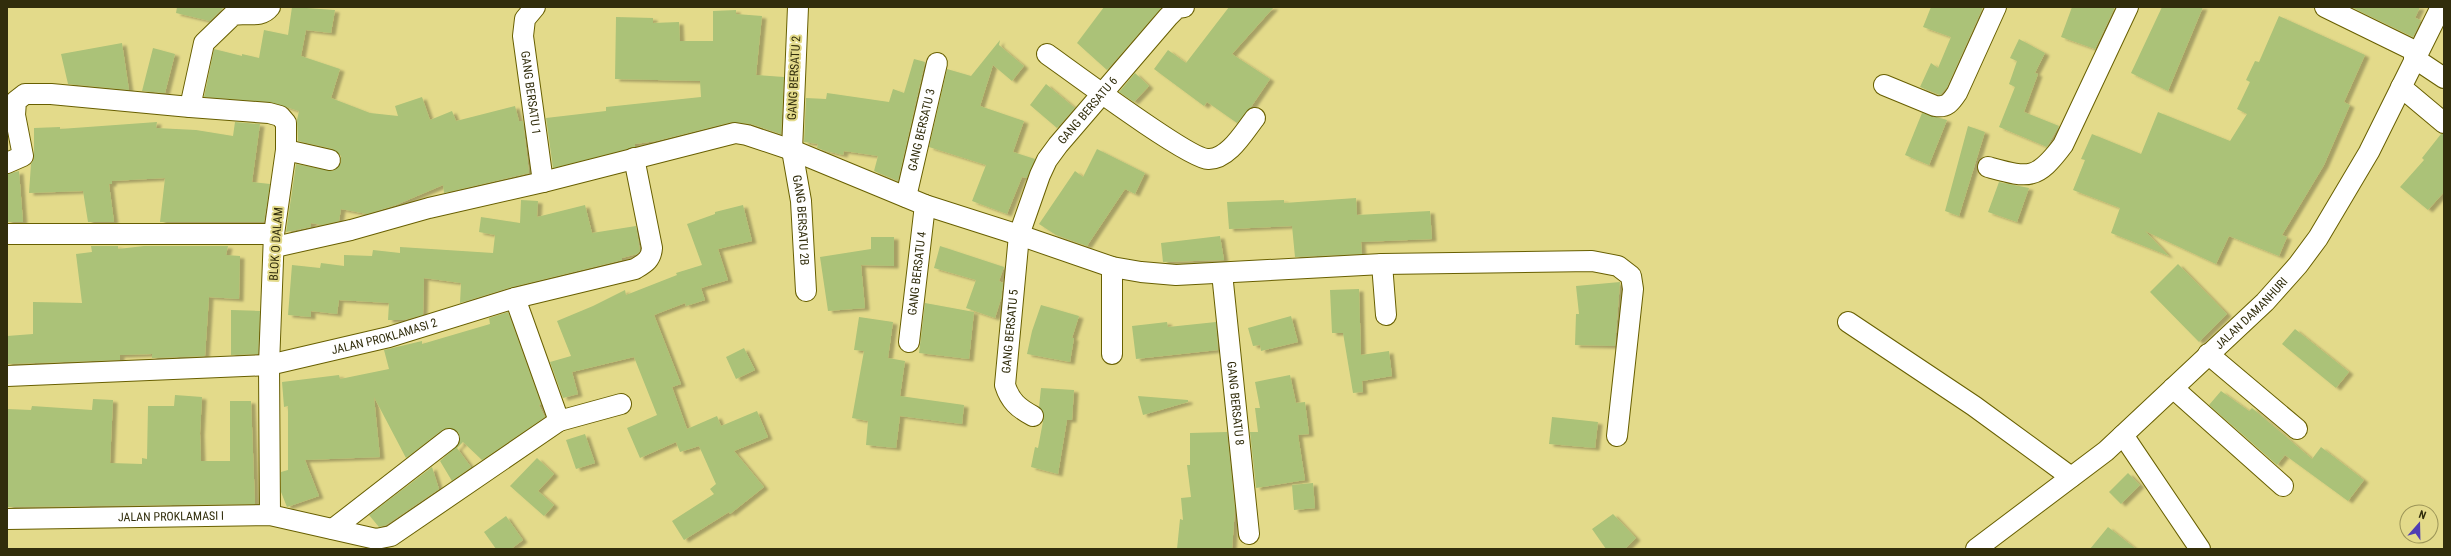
<svg xmlns="http://www.w3.org/2000/svg" width="2451" height="556" viewBox="0 0 2451 556" font-family="'Roboto Condensed',sans-serif">
  <style>
    .building { fill: #abc278; filter: url(#shadow) }
    .lines { fill: none; stroke-linecap: round; stroke-linejoin: round }
    .minor-casing { stroke: #685f00; stroke-width: 22 }
    .minor { stroke: #fff; stroke-width: 20 }
    .labels { text-anchor: middle; dominant-baseline: central; stroke-width: 4; stroke-linejoin: round; paint-order: stroke }
    .street-label { font-size: 12px; fill: #312d0c; stroke: #e3da8a }
  </style>
  <defs>
    <filter id="shadow"><feDropShadow dx="4.5" dy="2.5" stdDeviation="1" flood-color="#0004"/></filter>
  </defs>
  <rect width="100%" height="100%" fill="#e3da8a"/>
  <path class="building" d="M177,7H224L210,21L176,13Z
    M292,7L335,10L331,33L306,30L301,56L340,69L331,98L370,113L398,116L395,106L422,97L430,120L452,111L456,121L515,106L519,121H523L529,173L444,193L443,185L396,205L367,214L341,209L339,221L322,225L311,223V227L286,232L296,164L333,171L341,163V156L333,149L298,141L297,120L299,111L270,102L204,97L214,49L242,56V54L259,58L264,30L288,35Z
    M1104,7H1162L1107,70L1077,43Z
    M1229,7H1274L1232,54L1270,79L1251,107L1237,123L1207,102L1204,106L1154,69L1168,50L1186,63Z
    M1931,7H1983L1947,87L1940,95L1920,87L1931,63L1938,68L1951,37L1923,27Z
    M2072,7H2115L2095,49L2061,37Z
    M2162,7H2203L2168,91L2131,73Z
    M2351,7H2420L2415,18L2421,20L2413,37Z
    M736,10V14L762,16L756,75L784,77L781,134L751,124L732,122L656,141L635,144V147L553,168L546,118L606,111V107L701,97L700,81L615,79L616,17L653,18V23L679,22L680,41H713V11Z
    M2279,16L2365,55L2344,102L2350,105L2324,165L2282,235L2287,237L2279,256L2229,236L2216,264L2145,231L2169,256L2111,233L2120,208L2073,190L2085,160L2081,159L2092,134L2141,154L2158,112L2230,141L2247,114L2237,109L2250,82L2246,80L2255,61L2259,62Z
    M2019,39L2045,53L2035,73L2038,74L2024,112L2059,126L2047,147L1999,127L2015,87L2009,84L2017,61L2010,58Z
    M1000,40L999,45L1024,66L1012,81L993,65L980,106L1024,121L1013,152L1035,159L1027,178L1022,177L1007,214L972,201L986,165L929,147L947,69L971,76Z
    M122,43L129,90L68,84L61,54Z
    M153,48L175,54L165,93L142,91Z
    M914,59L925,62L898,181L874,171L878,156L844,151L843,155L826,151L817,148L818,144L804,142L806,98L826,99L827,93L889,102L893,89L904,93Z
    M1135,73L1149,86L1134,102L1119,92Z
    M1046,84L1075,108L1057,128L1030,105Z
    M1922,113L1947,120L1929,165L1905,155Z
    M157,122L156,128L196,130L233,136L235,122L260,124L252,182L270,184L264,222H160L165,178L112,181V184H109L114,222H88L83,191L29,193L31,164L34,159V128L60,127V129Z
    M1968,126L1985,132L1959,216L1945,211Z
    M2441,134H2444V192L2428,210L2400,187L2424,160L2422,158Z
    M1097,149L1145,173L1135,194L1125,189L1087,246L1056,235L1039,224L1075,171L1083,177Z
    M19,171L23,222H7V174Z
    M1999,182L2029,188L2017,222L1988,212Z
    M1356,198L1357,215L1430,211L1432,239L1361,242L1362,254L1295,257L1292,226L1229,229L1227,202L1284,200V203Z
    M521,200L538,201L537,217L585,205L592,233L636,226L640,251L637,254L622,258V260L512,287L460,303L461,283L424,278L423,315L404,320H388L389,303L339,300L337,314L311,311V317L288,315L292,265L320,268L321,263L344,266V255L372,256L373,250L400,253V247L493,253L495,235L479,232L481,217L520,223Z
    M743,205L752,241L718,249L728,280L701,288L705,300L686,306L685,303L654,315L681,384L672,387L687,429L717,416L721,426L757,411L768,437L734,451L764,487L730,514L729,512L684,540L672,521L714,494L710,489L716,484L699,446L680,452L676,442L640,458L627,428L657,415L634,357L572,372L578,394L563,398L550,362L571,356L557,321L593,306L625,290L626,295L677,275L676,273L702,265L687,224L715,214V212Z
    M1220,236L1224,260L1163,262L1161,243Z
    M871,237H894V266L861,265L865,308L828,311L820,257L871,249Z
    M91,246H118V249L144,246H228L226,255L240,256L239,299L209,297L205,356L152,358V354L120,355V360L7,364V336L33,334V302L82,303L76,254L92,252Z
    M940,246L1004,267L999,281L1003,283L1001,299L995,318L966,308L976,280L934,268Z
    M2178,264L2227,314L2199,342L2150,292Z
    M1620,282L1615,346L1575,345L1576,314H1579L1576,286Z
    M1359,289L1361,355L1389,351L1392,376L1362,381L1363,392L1353,393L1343,333H1332L1330,290Z
    M925,303L974,312L969,359L919,353Z
    M1041,305L1079,316L1072,338H1074L1070,362L1027,354L1032,331Z
    M231,310L260,311L258,354L231,355Z
    M508,312L541,404L539,405L545,417L482,460L463,442L457,448L471,467L452,481L440,461L459,444L460,438L458,432L448,428L442,430L406,458L374,397L380,457L305,460L319,496L287,507L281,492V472L288,470V406L284,407L282,382L339,375L340,379L389,369L384,350L422,341V344L490,324L489,318Z
    M1291,316L1298,342L1261,351L1260,345L1253,346L1248,328Z
    M859,317L893,322L888,358L905,361L900,396L964,405L962,424L900,416L896,448L866,445L868,421L852,418L864,351L854,350Z
    M1167,322L1168,327L1216,322L1218,350L1136,359L1132,326Z
    M2295,329L2349,372L2336,388L2282,344Z
    M744,348L755,370L736,379L726,357Z
    M1290,375L1296,403L1305,402L1309,434L1298,435L1305,480L1256,488L1250,432H1258L1255,408H1260L1255,382Z
    M1041,388L1074,390L1072,420H1067L1058,474L1031,467L1035,447L1038,448L1044,416L1039,407Z
    M2221,391L2249,411L2252,408L2312,459L2321,447L2364,480L2348,501L2285,455L2277,465L2209,405Z
    M175,395L202,397L200,433L201,461H230V401H251L255,504L8,507L7,409L31,410L32,406L92,410L93,399L113,400L110,463L142,464V458L147,459L148,406H174Z
    M1138,396L1188,400V402L1143,415Z
    M1552,417L1598,422L1595,448L1549,444Z
    M1227,432L1235,509L1232,549H1177L1180,519L1183,520L1181,498L1191,497L1187,465H1190V433Z
    M585,434L595,463L576,469L566,440Z
    M537,458L554,474L538,491L554,505L544,516L510,486Z
    M432,467L439,489L386,525L379,527L369,515Z
    M2128,473L2140,485L2121,504L2109,492Z
    M1313,483L1315,508L1294,510L1292,485Z
    M1613,514L1636,538L1625,549H1606L1592,529Z
    M506,516L523,540L511,549H496L484,532Z
    M2108,527L2136,549H2090Z"/>
  <g class="lines">
    <g class="minor-casing">
      <g id="minor">
        <path id="s1" d="M535,7L525,19L523,36L543,182"/>
        <path id="s2" d="M798,7L792,150L801,201L806,291"/>
        <path d="M2325,7L2417,52"/>
        <path d="M1047,54C1071,71 1189,159 1208,159C1228,160 1244,132 1255,118"/>
        <path d="M2414,58L2444,78"/>
        <path d="M1884,85L1935,106C1947,108 1951,102 1957,93L1996,7"/>
        <path d="M2401,87L2444,123"/>
        <path d="M190,107L269,113L280,116L286,123V150L274,234L269,365L270,515"/>
        <path d="M286,150L330,160"/>
        <path d="M7,163L23,156L15,115L16,101L25,94H51L190,107L204,43L233,15C246,12 261,19 270,7"/>
        <path d="M1988,167C2029,178 2036,181 2063,145L2128,7"/>
        <path id="s3" d="M906,197L937,63"/>
        <path d="M7,234H274"/>
        <path d="M275,247L351,230L429,208L543,182L735,133L747,135L792,150L925,205L1019,235L1112,267L1141,272L1176,275L1382,264L1592,261L1618,266L1631,276L1633,289L1617,436"/>
        <path d="M1382,264L1386,315"/>
        <path id="s4" d="M1222,273L1249,534"/>
        <path d="M515,298L559,421L621,404"/>
        <path d="M1848,322L1974,406L2071,477"/>
        <path id="s5" d="M909,342L925,205"/>
        <path d="M1112,354V267"/>
        <path d="M2208,354L2297,429"/>
        <path id="s6" d="M7,376L269,365L389,337L515,298L635,269C645,263 651,260 652,248L634,158"/>
        <path d="M2173,388L2283,486"/>
        <path id="s7" d="M1033,416C1018,408 1010,401 1005,385L1019,235L1040,175L1047,160L1058,145L1168,17L1177,8L1184,7"/>
        <path d="M2123,435L2200,549"/>
        <path id="s8" d="M7,519L270,515L376,539L391,536L559,421"/>
        <path d="M333,529L449,439"/>
        <path id="s9" d="M1976,549L2106,451L2265,302L2298,265L2318,238L2369,152L2441,7"/>
      </g>
    </g>
    <use href="#minor" class="minor"/>
  </g>
  <g class="labels">
    <g class="street-label">
      <text transform="translate(794 78) rotate(-87)">GANG BERSATU 2</text>
      <text stroke="none"><textPath href="#s1" startOffset="90">GANG BERSATU 1</textPath></text>
      <text stroke="none"><textPath href="#s7" startOffset="338">GANG BERSATU 6</textPath></text>
      <text stroke="none"><textPath href="#s3" startOffset="69">GANG BERSATU 3</textPath></text>
      <text stroke="none"><textPath href="#s2" startOffset="214">GANG BERSATU 2B</textPath></text>
      <text transform="translate(276 244) rotate(-86)">BLOK O DALAM</text>
      <text stroke="none"><textPath href="#s5" startOffset="69">GANG BERSATU 4</textPath></text>
      <text stroke="none"><textPath href="#s9" startOffset="363">JALAN DAMANHURI</textPath></text>
      <text stroke="none"><textPath href="#s7" startOffset="97">GANG BERSATU 5</textPath></text>
      <text stroke="none"><textPath href="#s6" startOffset="381">JALAN PROKLAMASI 2</textPath></text>
      <text stroke="none"><textPath href="#s4" startOffset="131">GANG BERSATU 8</textPath></text>
      <text stroke="none"><textPath href="#s8" startOffset="164">JALAN PROKLAMASI I</textPath></text>
    </g>
  </g>
  <rect width="2451" height="556" fill="none" stroke="#312d0c" stroke-width="16"/>
  <g transform="translate(2419 524) rotate(20)"><circle r="19" fill="#e3da8a" stroke="#9c9558"/>
  <path d="M0-3L7 15L0 10L-7 15Z" fill="#4e3db4"/>
  <text y="-6" font-size="11" font-weight="bold" text-anchor="middle" fill="#312d0c">N</text>
  </g>
</svg>
